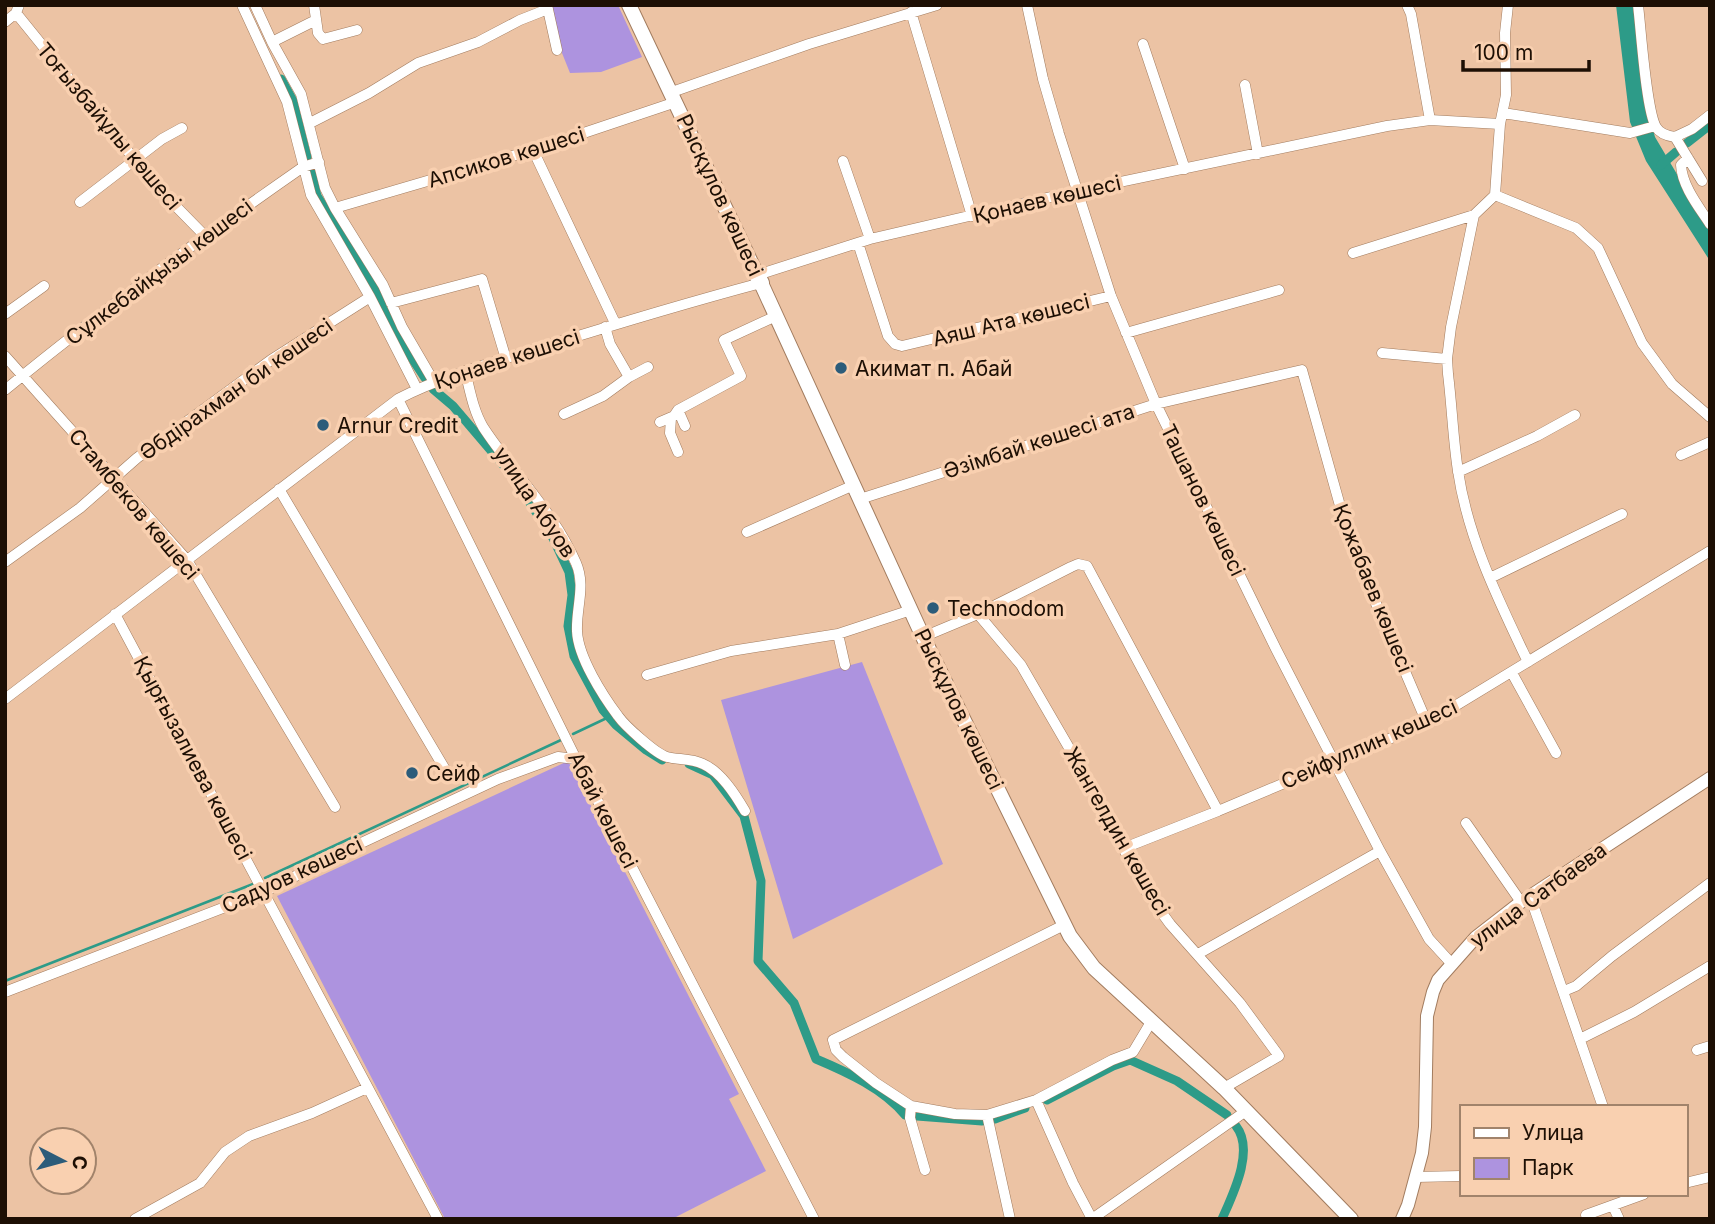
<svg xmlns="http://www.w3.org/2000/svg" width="1715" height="1224" viewBox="0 0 1715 1224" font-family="Inter,sans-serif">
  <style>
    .green { fill: #ad93df }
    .water { fill: #2d9b88 }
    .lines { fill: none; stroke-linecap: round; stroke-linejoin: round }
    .stream { stroke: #2d9b88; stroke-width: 2.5 }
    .canal { stroke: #2d9b88; stroke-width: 9 }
    .minor-casing { stroke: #a27c5f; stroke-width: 11 }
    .tertiary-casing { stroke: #a27c5f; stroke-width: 14 }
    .secondary-casing { stroke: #a27c5f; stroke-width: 16 }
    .primary-casing { stroke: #a27c5f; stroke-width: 18 }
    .minor { stroke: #fff; stroke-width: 10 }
    .tertiary { stroke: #fff; stroke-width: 12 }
    .secondary { stroke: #fff; stroke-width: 14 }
    .primary { stroke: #fff; stroke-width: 16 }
    .poi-dot { fill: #2c5c7a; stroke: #f9d0b0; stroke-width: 2.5 }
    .labels { text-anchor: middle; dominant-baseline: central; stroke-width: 7; stroke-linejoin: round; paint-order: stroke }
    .street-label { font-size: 21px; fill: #1d0f04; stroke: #f9d0b0 }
    .poi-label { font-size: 21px; fill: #1d0f04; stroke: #f9d0b0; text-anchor: start }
  </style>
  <rect width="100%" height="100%" fill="#ecc3a4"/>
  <path class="green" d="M552,5H618L642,57L601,72L570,73L562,53Z
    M862,662L943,864L793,939L721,700Z
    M568,761L739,1094L729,1099L766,1171L672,1219H445L277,896Z"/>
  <path class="water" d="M1616,5H1633L1644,97L1655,137L1710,230V261L1646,161L1630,122Z"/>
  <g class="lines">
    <path class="stream" d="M573,734L609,717
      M265,878L561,740
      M5,981L253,884"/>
    <path class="canal" d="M281,79L293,101L307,157
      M1687,143L1710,125
      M1661,165L1676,152
      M311,171L317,196L372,284L394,331L425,378
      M433,389L453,406L511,474L553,538L569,572L572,595L568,626L574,656L603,710L616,725L646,750L662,760
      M689,764L713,775L744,816L761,881L758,961L794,1003L816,1059C847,1072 884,1089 905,1115
      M1047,1100L1113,1066L1130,1060L1177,1081L1227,1115
      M917,1116L982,1121
      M995,1119L1025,1108
      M1222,1219C1233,1194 1255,1150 1236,1126"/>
    <g class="minor-casing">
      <path id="minor" d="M242,5L287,102L311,195L370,297L417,389
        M255,5L272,42L301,94L325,188L335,208L383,285L402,327L434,382
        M314,5L318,33L323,39L357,30
        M547,5L557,50
        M1027,5L1043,79L1059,134L1111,296L1156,404L1276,649L1380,851L1429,939L1451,963
        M1407,5L1411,14L1430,120
        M1638,5C1641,29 1646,110 1656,127C1660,134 1667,136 1675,137L1702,181
        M911,12L972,216
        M16,13L156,186L205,236
        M5,22L16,13L19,5
        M272,42L316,20
        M1143,44L1185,169
        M1245,85L1258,154
        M672,92L809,44L937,5
        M1503,113L1630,133L1655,126
        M310,123L369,93L418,63L478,42L520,20L548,9
        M1675,137L1692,129L1710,115
        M533,150L615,323
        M1688,158L1681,165C1682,186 1699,207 1710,224
        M843,161L870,239
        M1495,195L1474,215L1451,327L1447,359L1448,374C1452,406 1453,439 1458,471C1468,539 1499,601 1528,662
        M1495,195L1576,228L1598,248L1642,343L1672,384L1710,417
        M1495,195L1500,124L1506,95L1505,33L1508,5
        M80,202L162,139L182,128
        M335,208L533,150L676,102
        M858,243L888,336L895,344L902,346L1111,296
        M1353,253L1474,215
        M757,275L870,239L1077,191L1387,126L1430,120L1500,124
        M391,303L482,279L506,359
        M5,314L44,286
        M605,327L610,344L629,377
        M1126,333L1279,290
        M1382,353L1447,359
        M5,356L187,560L335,807
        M465,371C470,390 473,410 483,427C513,473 554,512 576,563C586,586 576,607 577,631C578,657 603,696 618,716C625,726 656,754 667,757C678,760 691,758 703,764C721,772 735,794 745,811
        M5,390C101,311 201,238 303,167L319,162
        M398,399L576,759L814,1219
        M678,410L685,426
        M564,414L603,396L629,377L648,367
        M671,418L670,433L678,452
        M660,422L674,416L678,410L741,376L724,340L776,316
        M1681,455L1710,442
        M1458,472L1537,436L1575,415
        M279,489L449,776
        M860,499L1156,404L1302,370L1351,545L1427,723
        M747,532L854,485
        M5,562L80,508L137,458L271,360L370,297
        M1490,578L1622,514
        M115,614L438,1219
        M978,614L1021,665L1079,765L1146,891L1170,924L1240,1003L1279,1056L1224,1088
        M838,634L845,665
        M923,637L978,614L1071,567L1078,564L1087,566L1218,811
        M1512,673L1556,753
        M647,675L731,651L838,634L911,610
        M5,699L398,399C443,376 491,363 539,348C613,325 686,303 761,283
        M1466,823L1521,902
        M1124,848L1218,811L1427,723L1710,551
        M1530,896L1603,1107
        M1064,925L833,1040L836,1050L843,1057L876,1083L911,1106L955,1114L987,1115L1036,1100L1112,1060L1133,1052L1151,1022
        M1198,954L1380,851
        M1564,991L1576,986L1612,956L1710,883
        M5,992L264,892L357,845L498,779L558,757L576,759
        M1580,1039L1634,1012L1710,966
        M1697,1050L1710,1046
        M1036,1100L1073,1183L1092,1219L1246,1111
        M911,1106L910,1118L925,1170
        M987,1115L1010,1219
        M1416,1177L1461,1176
        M1685,1183L1710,1177
        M1613,1206L1619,1219
        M1586,1215L1644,1194
        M135,1219L200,1183L225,1152L249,1136L312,1113L367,1088"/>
    </g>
    <g class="tertiary-casing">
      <path id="tertiary" d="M1402,1219L1408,1205L1422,1153L1425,1127L1427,1016L1433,992L1438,980L1476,937L1521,902L1710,778"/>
    </g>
    <g class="secondary-casing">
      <path id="secondary" d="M629,5L757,275
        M761,283L923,637L1070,936L1094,968L1224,1088L1351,1219"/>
    </g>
    <g class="primary-casing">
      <path id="primary" d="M757,275L761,283"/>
    </g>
    <use href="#minor" class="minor"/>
    <use href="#tertiary" class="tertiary"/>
    <use href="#secondary" class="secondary"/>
    <use href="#primary" class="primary"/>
  </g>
  <g class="poi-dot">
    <circle cx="841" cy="368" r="7"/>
    <circle cx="323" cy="425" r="7"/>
    <circle cx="933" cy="608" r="7"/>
    <circle cx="412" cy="773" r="7"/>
  </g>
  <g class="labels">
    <g class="street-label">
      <text transform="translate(109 126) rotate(50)">Тоғызбайұлы көшесі</text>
      <text transform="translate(506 157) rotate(-17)">Апсиков көшесі</text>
      <text transform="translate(720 195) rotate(65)">Рысқұлов көшесі</text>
      <text transform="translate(1047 199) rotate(-13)">Қонаев көшесі</text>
      <text transform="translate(159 272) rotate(-37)">Сұлкебайқызы көшесі</text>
      <text transform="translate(1011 320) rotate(-14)">Аяш Ата көшесі</text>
      <text transform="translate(507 359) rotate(-18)">Қонаев көшесі</text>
      <text transform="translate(236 389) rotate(-35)">Әбдірахман би көшесі</text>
      <text transform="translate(1039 441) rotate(-18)">Әзімбай көшесі ата</text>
      <text transform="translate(1203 500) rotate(64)">Ташанов көшесі</text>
      <text transform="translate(535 502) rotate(56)">улица Абуов</text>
      <text transform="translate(134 504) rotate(50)">Стамбеков көшесі</text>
      <text transform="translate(1373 588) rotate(68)">Қожабаев көшесі</text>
      <text transform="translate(959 709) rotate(64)">Рысқұлов көшесі</text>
      <text transform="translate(1369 744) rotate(-24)">Сейфуллин көшесі</text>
      <text transform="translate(193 758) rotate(62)">Қырғызалиева көшесі</text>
      <text transform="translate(603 810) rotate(63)">Абай көшесі</text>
      <text transform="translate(1117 831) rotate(60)">Жангелдин көшесі</text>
      <text transform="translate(292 875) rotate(-25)">Садуов көшесі</text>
      <text transform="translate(1538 895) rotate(-36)">улица Сатбаева</text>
    </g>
    <g class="poi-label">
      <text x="855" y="368">Акимат п. Абай</text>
      <text x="337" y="425">Arnur Credit</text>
      <text x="947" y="608">Technodom</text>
      <text x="426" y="773">Сейф</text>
    </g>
  </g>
  <rect width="1715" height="1224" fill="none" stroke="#1d0f04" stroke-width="14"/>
  <rect x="1460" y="1105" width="228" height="91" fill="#f9d0b0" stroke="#a1836b" stroke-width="2"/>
  <rect x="1474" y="1128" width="35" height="10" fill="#ffffff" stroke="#a1836b" stroke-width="2"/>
  <text x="1522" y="1140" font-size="21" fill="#1d0f04">Улица</text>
  <rect x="1474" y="1158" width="35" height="21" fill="#ad93df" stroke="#a1836b" stroke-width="2"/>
  <text x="1522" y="1175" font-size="21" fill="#1d0f04">Парк</text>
  <g transform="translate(63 1161) rotate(96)"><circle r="33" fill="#f9d0b0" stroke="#a1836b" stroke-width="2"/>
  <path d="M0-5L12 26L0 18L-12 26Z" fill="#2c5c7a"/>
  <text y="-10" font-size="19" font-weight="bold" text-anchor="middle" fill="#1d0f04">С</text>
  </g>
  <path d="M1463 60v10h126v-10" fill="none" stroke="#1d0f04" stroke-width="3.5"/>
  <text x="1474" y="60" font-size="21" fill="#1d0f04" stroke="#f9d0b0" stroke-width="5" paint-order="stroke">100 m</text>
</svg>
